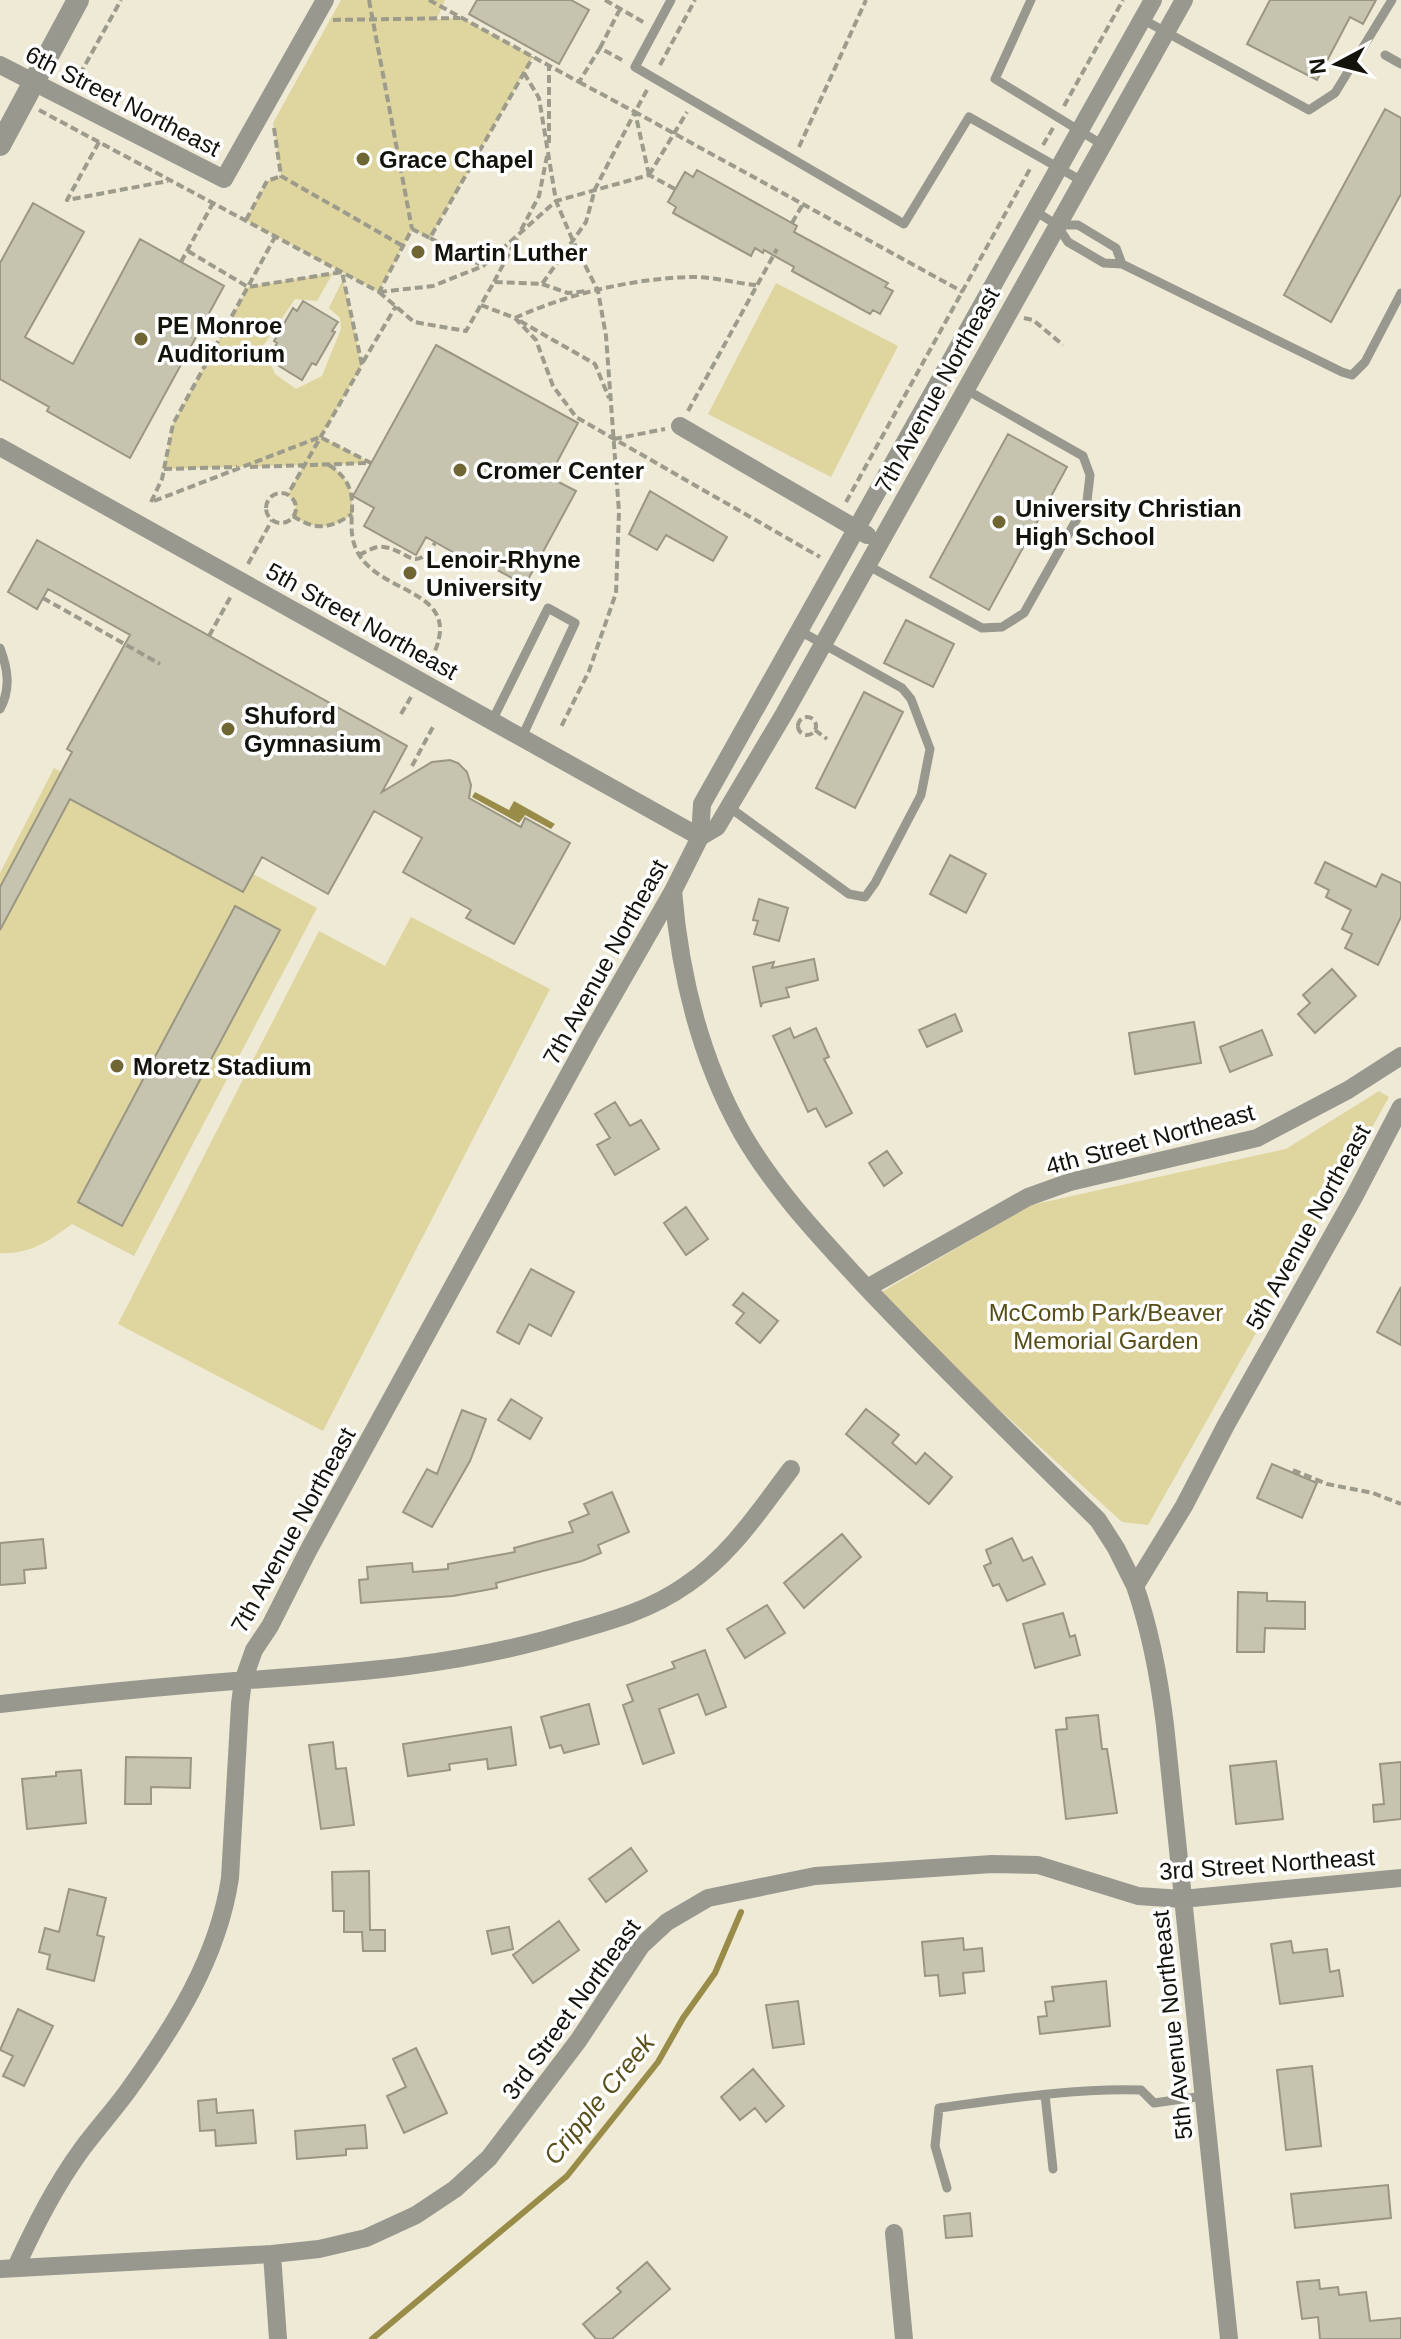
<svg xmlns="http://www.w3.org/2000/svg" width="1401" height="2339" viewBox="0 0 1401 2339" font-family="Helvetica,sans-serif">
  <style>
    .green { fill: #dfd59e }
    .water { fill: #998c48 }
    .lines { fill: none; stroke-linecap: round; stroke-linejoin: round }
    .stream { stroke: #998c48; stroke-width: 6 }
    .building { fill: #c6c3af; stroke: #999683; stroke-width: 2 }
    .path { stroke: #9d9b8b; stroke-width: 4; stroke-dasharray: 8 4; stroke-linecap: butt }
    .service { stroke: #99988f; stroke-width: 9 }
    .minor { stroke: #99988f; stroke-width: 18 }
    .tertiary { stroke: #99988f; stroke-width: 22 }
    .poi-dot { fill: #706633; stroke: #fff; stroke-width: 3 }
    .labels { text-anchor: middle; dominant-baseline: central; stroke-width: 7; stroke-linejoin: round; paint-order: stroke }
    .street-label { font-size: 24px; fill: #13120b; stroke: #fff }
    .poi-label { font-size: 24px; font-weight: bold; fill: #13120b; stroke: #fff; text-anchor: start }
    .park-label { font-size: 24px; fill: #564d18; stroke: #fff }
    .water-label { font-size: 26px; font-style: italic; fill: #5a501c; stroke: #fff }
  </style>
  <rect width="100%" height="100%" fill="#eeead6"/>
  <path class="green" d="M341,0H445L437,19L462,18L533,57L430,238L412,229L379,292L246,220L267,181L281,176L273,123Z
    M333,273L317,301L295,299L263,346L275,374L296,389L322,376L341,329L340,318L329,308L343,279L362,365L321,437L371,463L330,465C350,480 352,490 353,514C330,529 317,531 293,516L296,506L288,494L304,465L164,469L173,424L248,287Z
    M776,283L898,346L831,477L708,414Z
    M54,768L317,908L134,1256L72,1224C49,1241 29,1255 0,1253V873Z
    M411,917L550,989L323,1431L118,1324L319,931L385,966Z
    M1379,1091L1389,1097L1148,1525L1122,1522L875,1296L1031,1205L1286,1149Z"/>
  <path class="water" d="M475,792L509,810L514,801L555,824L551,829L525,815L519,823L472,797Z"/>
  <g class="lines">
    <path class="stream" d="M372,2339L567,2176L658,2062L683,2018L715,1973L741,1912"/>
  </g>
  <path class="building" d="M477,0H571L589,10L559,64L469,14Z
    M1270,0H1376L1363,24L1350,17L1317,80L1247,44Z
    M1385,109L1401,118V194L1331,322L1284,295Z
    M697,170L797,226L794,232L888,283L885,287L893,291L880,314L873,310L870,314L792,271L794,267L764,250L763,253L755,248L751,256L673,213L676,207L668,202L685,172L693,177Z
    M33,203L84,232L25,337L73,364L140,239L224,286L130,458L47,411L49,407L0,379V263Z
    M303,301L338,322L332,331L335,332L316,365L312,363L302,380L279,366L283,361L271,354L277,343L274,341L293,308L297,311Z
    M436,345L578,423L549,477L576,491L525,585L477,559L474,564L426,537L416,555L364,526L374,508L353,496Z
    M1008,434L1067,467L989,610L930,577Z
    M650,491L727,537L713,561L666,535L657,550L629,534Z
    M37,540L407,746L382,792L432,762L450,760L458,763L467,772L471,785L469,798L521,827L525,818L570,843L514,944L466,918L471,910L403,872L422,838L374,811L328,894L262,857L243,892L70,799L0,930V887L72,752L67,749L130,635L48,589L37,609L8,592Z
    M906,620L954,644L933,687L884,663Z
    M864,692L903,712L855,808L816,788Z
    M950,855L986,874L966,913L930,894Z
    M1325,862L1376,887L1382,874L1401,883V917L1378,965L1345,948L1352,934L1342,929L1351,910L1326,897L1329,890L1315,883Z
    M759,899L788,908L779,941L754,934L758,921L753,920Z
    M235,906L280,930L122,1226L78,1202Z
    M814,959L818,980L786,988L789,997L762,1003L761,1007L753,967L774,962L772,968Z
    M1332,969L1356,996L1315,1033L1298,1014L1310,1003L1303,995Z
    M955,1014L962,1031L927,1047L919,1030Z
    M1194,1022L1201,1063L1135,1074L1129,1033Z
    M790,1028L794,1038L816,1028L829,1057L824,1059L852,1113L826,1127L816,1108L808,1112L773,1036Z
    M1262,1030L1272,1055L1230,1072L1220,1047Z
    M615,1102L630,1126L641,1120L659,1149L615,1175L597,1145L610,1138L595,1114Z
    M887,1151L902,1173L884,1186L869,1163Z
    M686,1207L708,1239L686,1255L664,1223Z
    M531,1269L574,1292L551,1336L529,1324L519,1344L497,1332Z
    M1401,1287V1345L1377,1332Z
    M743,1293L778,1321L760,1343L736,1323L744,1313L733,1305Z
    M511,1399L542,1418L530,1439L498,1420Z
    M866,1409L899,1435L892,1443L916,1464L925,1453L952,1477L929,1504L846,1434Z
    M462,1410L486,1419L470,1461L432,1527L403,1512L427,1469L437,1474Z
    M1272,1464L1317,1483L1302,1518L1257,1498Z
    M612,1492L629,1532L598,1545L601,1553L582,1561L496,1583L497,1588L453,1596L361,1603L359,1580L368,1579L367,1567L412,1563L413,1572L448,1569V1564L515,1552L514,1548L573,1532L569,1522L589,1514L584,1504Z
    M842,1534L861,1557L804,1608L784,1583Z
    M1012,1538L1023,1561L1032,1557L1045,1584L1007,1601L999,1584L993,1586L984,1566L991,1563L986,1550Z
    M43,1539L46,1568L24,1570L25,1583L0,1585V1543Z
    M1238,1592L1267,1593V1601L1305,1602V1629L1265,1628L1264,1652H1237Z
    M767,1605L785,1633L745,1658L727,1629Z
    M1063,1613L1070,1637L1075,1635L1080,1655L1035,1668L1023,1624Z
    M705,1650L726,1707L706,1715L698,1694L659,1709L674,1753L643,1764L623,1705L633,1701L627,1685L675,1668L672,1662Z
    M589,1704L599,1744L564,1753L561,1745L550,1748L541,1717Z
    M1098,1715L1102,1749H1107L1117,1813L1066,1819L1056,1730L1067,1729L1066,1718Z
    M511,1727L516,1765L488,1769L487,1759L449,1764L450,1770L408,1776L403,1744Z
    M333,1742L336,1769L346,1768L354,1825L321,1829L309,1745Z
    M126,1757L191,1758L190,1788L151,1787V1804H125Z
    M1276,1761L1283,1819L1236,1824L1230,1766Z
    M1401,1762V1819L1374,1822L1373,1805L1384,1804L1380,1764Z
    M81,1770L86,1823L27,1829L22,1779L56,1776V1772Z
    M631,1848L647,1871L606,1902L589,1879Z
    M369,1871L370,1930H385V1951H363L362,1932H344V1911H333L332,1872Z
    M69,1889L106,1898L97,1935L104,1937L94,1981L47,1969L50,1955L39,1952L45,1928L59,1932Z
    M559,1921L579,1950L533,1983L513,1955Z
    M509,1927L513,1949L492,1954L487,1931Z
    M963,1938L964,1950L982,1948L984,1971L963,1973L965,1993L940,1996L938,1975L925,1976L922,1942Z
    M1291,1941L1293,1953L1327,1949L1330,1972L1339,1970L1343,1996L1280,2004L1271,1944Z
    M1106,1981L1110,2026L1040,2034L1038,2017L1047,2016L1045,2002L1054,2001L1052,1987Z
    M798,2001L804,2044L773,2048L766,2005Z
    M18,2009L53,2026L24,2086L3,2076L13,2056L0,2050Z
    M416,2048L447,2113L404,2133L387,2096L406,2087L393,2059Z
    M1312,2066L1321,2146L1286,2150L1277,2070Z
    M753,2069L784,2106L766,2122L755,2108L740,2120L721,2097Z
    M216,2099L217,2113L253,2110L256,2143L216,2146L215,2130L200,2131L198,2101Z
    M365,2125L367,2148L346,2149V2155L297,2159L295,2131Z
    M1388,2185L1391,2218L1295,2228L1291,2194Z
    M970,2213L972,2236L946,2238L944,2216Z
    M647,2262L670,2289L612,2339H596L583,2324L621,2292L617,2288Z
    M1319,2280L1320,2289L1338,2287L1339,2295L1366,2292L1370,2321L1401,2318V2339H1320L1318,2317L1302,2319L1297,2282Z"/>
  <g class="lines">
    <path class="path" d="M369,0L412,229
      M429,0L579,82L600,48L622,60
      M605,0L645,23
      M333,20L460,18
      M600,48L620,9
      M660,65L695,0
      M524,73L539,98L556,201L573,241L598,291L606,336L619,512L616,593L589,671L560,729
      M579,82L635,112L649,175
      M74,85L121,0
      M647,90L635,112L963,292
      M1064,106L1123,0
      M39,110L379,292L412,229L430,238L533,57
      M274,128L281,176L403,246
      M99,142L67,200L168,181
      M549,143V66
      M1043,145L1053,128
      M799,147L866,0
      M649,175L687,112
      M246,220L267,181L281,176
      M792,223L803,204
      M521,230L539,196L547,156
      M430,238L481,265
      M188,251L248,287L342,272L362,365L288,494
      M181,262L213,203
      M494,282L517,238
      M542,284L568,293L588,291
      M379,292L414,322L466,331L494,282L542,284L586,222L595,189L635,112
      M379,292L433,286L483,266L556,201L649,175L675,189
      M481,305L515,318L536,340L553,386L576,417L820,557
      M515,318C567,294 631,279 689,277C710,276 734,283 756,285
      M1024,318L1033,320L1063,345
      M520,321L595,364L609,398
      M363,362L396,306
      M688,411L777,249
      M614,439L665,429
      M329,465C370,492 340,521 358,553C383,598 472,588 428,665
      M250,467L369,463
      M164,469L237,467
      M266 508a15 15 0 1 1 30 0a15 15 0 1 1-30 0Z
      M154,501L320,437L371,463
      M151,502L162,479L173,424L275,237
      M846,502L1031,167
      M293,516C316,531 330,529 352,514
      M359,555C366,552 376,545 384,547C410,551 414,574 435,543
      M248,564L272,520
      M43,598L160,664
      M209,636L231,596
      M401,714L411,697
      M798 726a9 9 0 1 1 18 0a9 9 0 1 1-18 0Z
      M815,730L827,739
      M412,766L434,725
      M1293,1470L1327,1484L1373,1493L1401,1504"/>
    <path class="service" d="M671,0L635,67L904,224L969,117L1082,181
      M1031,0L995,79L1103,145
      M1142,19L1309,110L1335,93L1392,0
      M1385,55L1401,64
      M1035,211L1057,225L1068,242L1104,263L1122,264L1116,248L1078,225H1058
      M1122,264L1342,372L1352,375L1365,362L1401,293
      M867,565L982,628L1002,627L1024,613L1087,501L1090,475L1083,456L965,389
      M0,648C8,669 11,689 0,709
      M492,721L548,608L575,623L522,737
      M729,807L849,894L865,897L875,883L921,795L930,749L911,699L902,688L800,631
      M1045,2095L1053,2169
      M947,2188L935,2146L939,2108C1005,2099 1073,2088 1141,2090L1154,2103L1204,2096"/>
    <path class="minor" d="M0,65L224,179L325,0
      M680,426L867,535
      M0,447L700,837
      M700,837L717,827L784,714L1184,0
      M673,891C680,976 700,1058 742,1133C775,1190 819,1236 863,1284C939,1365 1019,1442 1098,1520L1116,1548L1135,1586
      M867,1288L1028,1197L1070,1182L1257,1138L1348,1090L1401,1056
      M0,1704C78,1695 156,1687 235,1681C352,1673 462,1666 575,1631C614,1620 652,1609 686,1585C731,1555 759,1511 791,1469
      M894,2233L904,2339
      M272,2254L278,2339
      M16,2267C35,2226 55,2186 82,2149C96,2130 113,2111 127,2092C174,2027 218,1958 230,1878L240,1704L243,1681L254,1650L270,1626L308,1551L591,1034L673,891L700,837L702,804L1153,0
      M0,2269L272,2254L319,2249L366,2238L416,2215L455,2189L489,2158L578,2041L641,1946L667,1922L708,1898L815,1876L992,1864L1038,1865L1138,1896L1182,1899L1401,1878
      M1229,2339L1165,1725C1159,1676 1151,1632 1135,1586L1184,1506L1226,1425L1354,1197L1401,1107"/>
    <path class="tertiary" d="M0,145L78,0"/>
  </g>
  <g class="poi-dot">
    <circle cx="363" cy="159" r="8"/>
    <circle cx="418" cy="252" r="8"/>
    <circle cx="141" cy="339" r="8"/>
    <circle cx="460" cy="470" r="8"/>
    <circle cx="999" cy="522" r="8"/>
    <circle cx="410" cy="573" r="8"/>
    <circle cx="228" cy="729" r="8"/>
    <circle cx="117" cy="1066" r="8"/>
  </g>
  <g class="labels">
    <g class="street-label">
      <text transform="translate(123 101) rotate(27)">6th Street Northeast</text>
      <text transform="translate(937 390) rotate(-61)">7th Avenue Northeast</text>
      <text transform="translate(362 621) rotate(29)">5th Street Northeast</text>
      <text transform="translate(605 962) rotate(-61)">7th Avenue Northeast</text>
      <text transform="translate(1150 1139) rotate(-15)">4th Street Northeast</text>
      <text transform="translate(1308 1227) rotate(-61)">5th Avenue Northeast</text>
      <text transform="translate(293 1530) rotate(-61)">7th Avenue Northeast</text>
      <text transform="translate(1267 1864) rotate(-4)">3rd Street Northeast</text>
      <text transform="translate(571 2009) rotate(-54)">3rd Street Northeast</text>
      <text transform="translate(1172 2025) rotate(-96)">5th Avenue Northeast</text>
    </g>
    <g class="poi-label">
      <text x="379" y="159">Grace Chapel</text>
      <text x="434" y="252">Martin Luther</text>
      <text x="157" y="325">PE Monroe<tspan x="157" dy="28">Auditorium</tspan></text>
      <text x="476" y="470">Cromer Center</text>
      <text x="1015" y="508">University Christian<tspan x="1015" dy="28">High School</tspan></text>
      <text x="426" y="559">Lenoir-Rhyne<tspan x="426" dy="28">University</tspan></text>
      <text x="244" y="715">Shuford<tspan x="244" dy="28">Gymnasium</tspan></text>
      <text x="133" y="1066">Moretz Stadium</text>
    </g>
    <g class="park-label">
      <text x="1106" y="1312">McComb Park/Beaver<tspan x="1106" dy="28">Memorial Garden</tspan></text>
    </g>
    <g class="water-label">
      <text transform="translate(599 2099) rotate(-51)">Cripple Creek</text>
    </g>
  </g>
  <g transform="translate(1337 64) rotate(263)" stroke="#ffffff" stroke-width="6" paint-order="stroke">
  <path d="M0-6L14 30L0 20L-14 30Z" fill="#13120b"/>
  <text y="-12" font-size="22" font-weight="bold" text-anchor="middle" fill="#13120b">N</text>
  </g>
</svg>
